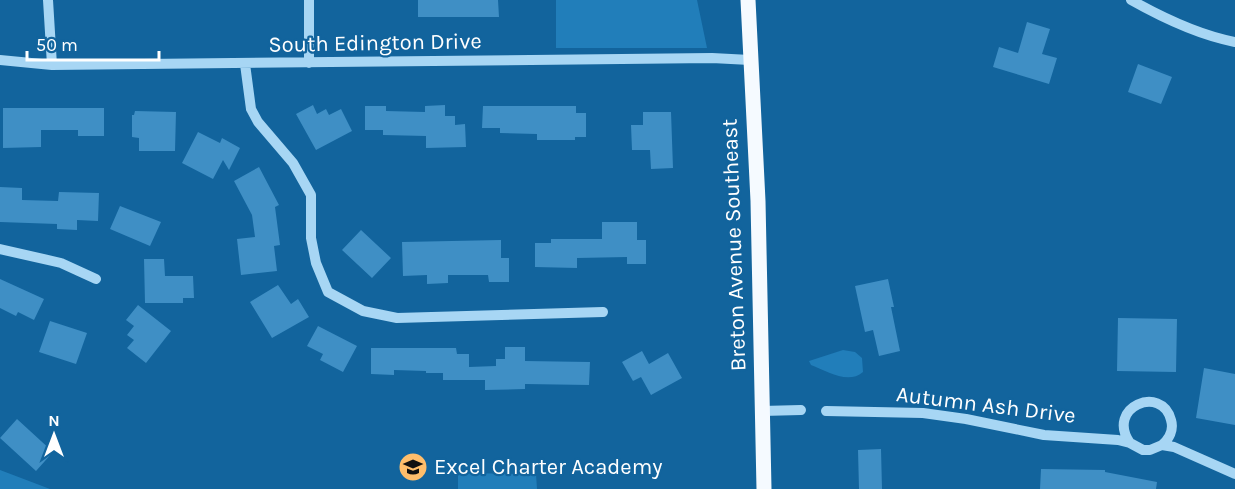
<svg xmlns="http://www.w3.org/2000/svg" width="1235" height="489" viewBox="0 0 1235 489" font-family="Karla,sans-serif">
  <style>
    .green { fill: #217eba }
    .building { fill: #3f8fc5 }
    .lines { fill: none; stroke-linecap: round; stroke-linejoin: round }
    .minor { stroke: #a7d6f4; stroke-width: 10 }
    .major { stroke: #f5faff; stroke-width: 15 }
    .labels { text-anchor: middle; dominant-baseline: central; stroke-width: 4.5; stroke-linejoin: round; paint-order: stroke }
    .street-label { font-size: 22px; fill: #fff; stroke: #12649d }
    .poi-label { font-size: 22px; fill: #fff; stroke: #12649d; text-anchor: start }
  </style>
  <rect width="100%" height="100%" fill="#12649d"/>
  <path class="green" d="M556,0H697L707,48H556Z
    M843,350L855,352L862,358L863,372C848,385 827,371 811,365L809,361Z
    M0,470L50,489H0Z
    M458,473L536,474L537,489H458Z"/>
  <path class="building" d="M418,0H498L499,17H418Z
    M1027,22L1050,29L1042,54L1057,58L1049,84L993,67L999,47L1018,53Z
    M1138,64L1172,77L1161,104L1128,92Z
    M313,105L317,114L326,109L329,115L341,109L352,131L316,150L296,114Z
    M445,105V116H455V125L465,124L466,147L426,148V136L383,135V130H365V106H386V111L425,112V106Z
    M483,106H576V113H586V137H575V140H537V134L500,133V128H482Z
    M3,108H104V136H78V130H41V147L3,148Z
    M135,111L176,112L175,151H139V138L132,137V115H134Z
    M643,112H671L673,168L651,169L650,150H632L631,125H643Z
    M198,132L220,143L222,138L240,148L229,170L223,160L213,179L182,163Z
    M259,167L279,205L275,207L280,245L274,246L277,271L241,275L237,239L255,237L252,215L234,181Z
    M0,187L22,188V200L58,201L59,192L99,193L98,221L77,220V230L57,229V224L0,222Z
    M120,206L161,222L150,246L110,229Z
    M602,222H637V240H646V264H627V257L577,258V268L535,267V243H551V239H602Z
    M361,230L391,258L372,278L342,250Z
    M501,240V258H509V282H489L488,275H448V283L427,284V275L403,276L402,242Z
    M144,259H164L165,276H193L194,298H183V303H145Z
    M0,279L44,299L34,320L18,312L16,316L0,308Z
    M888,279L894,307H891L900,351L879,356L873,330L865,332L855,286Z
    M278,285L291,304L298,299L309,317L272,338L250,302Z
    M138,305L171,331L146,363L127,348L134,340L127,335L134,326L126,320Z
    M1118,318L1177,319L1176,372L1117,371Z
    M50,321L87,333L76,364L39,352Z
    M318,326L357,346L343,372L320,360L323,354L307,346Z
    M505,347H525V361L590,362L589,385L525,384V389L485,390V380H443V373H426V371L394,370V375L371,374V348H456L457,354H469V367L496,366V359H505Z
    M642,351L649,364L668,353L682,378L651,395L641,377L633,381L622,362Z
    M1204,368L1235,374V425L1196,418Z
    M17,419L53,452L36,471L0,438Z
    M881,449L882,489H859L858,450Z
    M1041,469L1105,470V472L1157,482L1156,489H1040Z"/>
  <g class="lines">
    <path class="minor" d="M48,0L52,65
      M1131,0C1163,18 1198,35 1235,42
      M0,60L52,65L712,58L750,60
      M309,63V0
      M245,64L251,109L258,122L293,163L311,195V238L316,263L328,292L363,311L397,318L603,312
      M0,249L61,263L96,279
      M761,411L801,410
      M826,411L923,413L966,419L1044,435L1118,440L1130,443L1143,450H1150L1162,445L1174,447L1235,474
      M1130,443C1105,407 1162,384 1171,420C1174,430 1169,439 1162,445"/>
    <path class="major" d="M748,0L758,201L764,489"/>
  </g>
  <defs>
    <g id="school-disc" transform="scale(1.5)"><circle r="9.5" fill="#ffbe6b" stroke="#12649d"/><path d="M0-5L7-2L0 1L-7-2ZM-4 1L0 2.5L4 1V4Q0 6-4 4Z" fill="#111"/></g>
  </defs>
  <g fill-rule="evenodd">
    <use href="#school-disc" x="413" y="467"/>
  </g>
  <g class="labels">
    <g class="street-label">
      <text transform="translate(375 43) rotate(-1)">South Edington Drive</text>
      <text transform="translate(734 245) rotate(-92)">Breton Avenue Southeast</text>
      <text transform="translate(986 405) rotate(7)">Autumn Ash Drive</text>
    </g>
    <g class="poi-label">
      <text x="434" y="467">Excel Charter Academy</text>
    </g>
  </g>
  <g transform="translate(54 435)" stroke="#12649d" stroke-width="4.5" paint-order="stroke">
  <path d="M0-4.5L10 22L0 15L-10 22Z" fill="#ffffff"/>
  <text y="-9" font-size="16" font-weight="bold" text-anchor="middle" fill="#ffffff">N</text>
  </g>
  <path d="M27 51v9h132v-9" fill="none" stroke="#ffffff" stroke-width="3"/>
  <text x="36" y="51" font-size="18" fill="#ffffff" stroke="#12649d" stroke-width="4.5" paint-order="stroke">50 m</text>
</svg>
